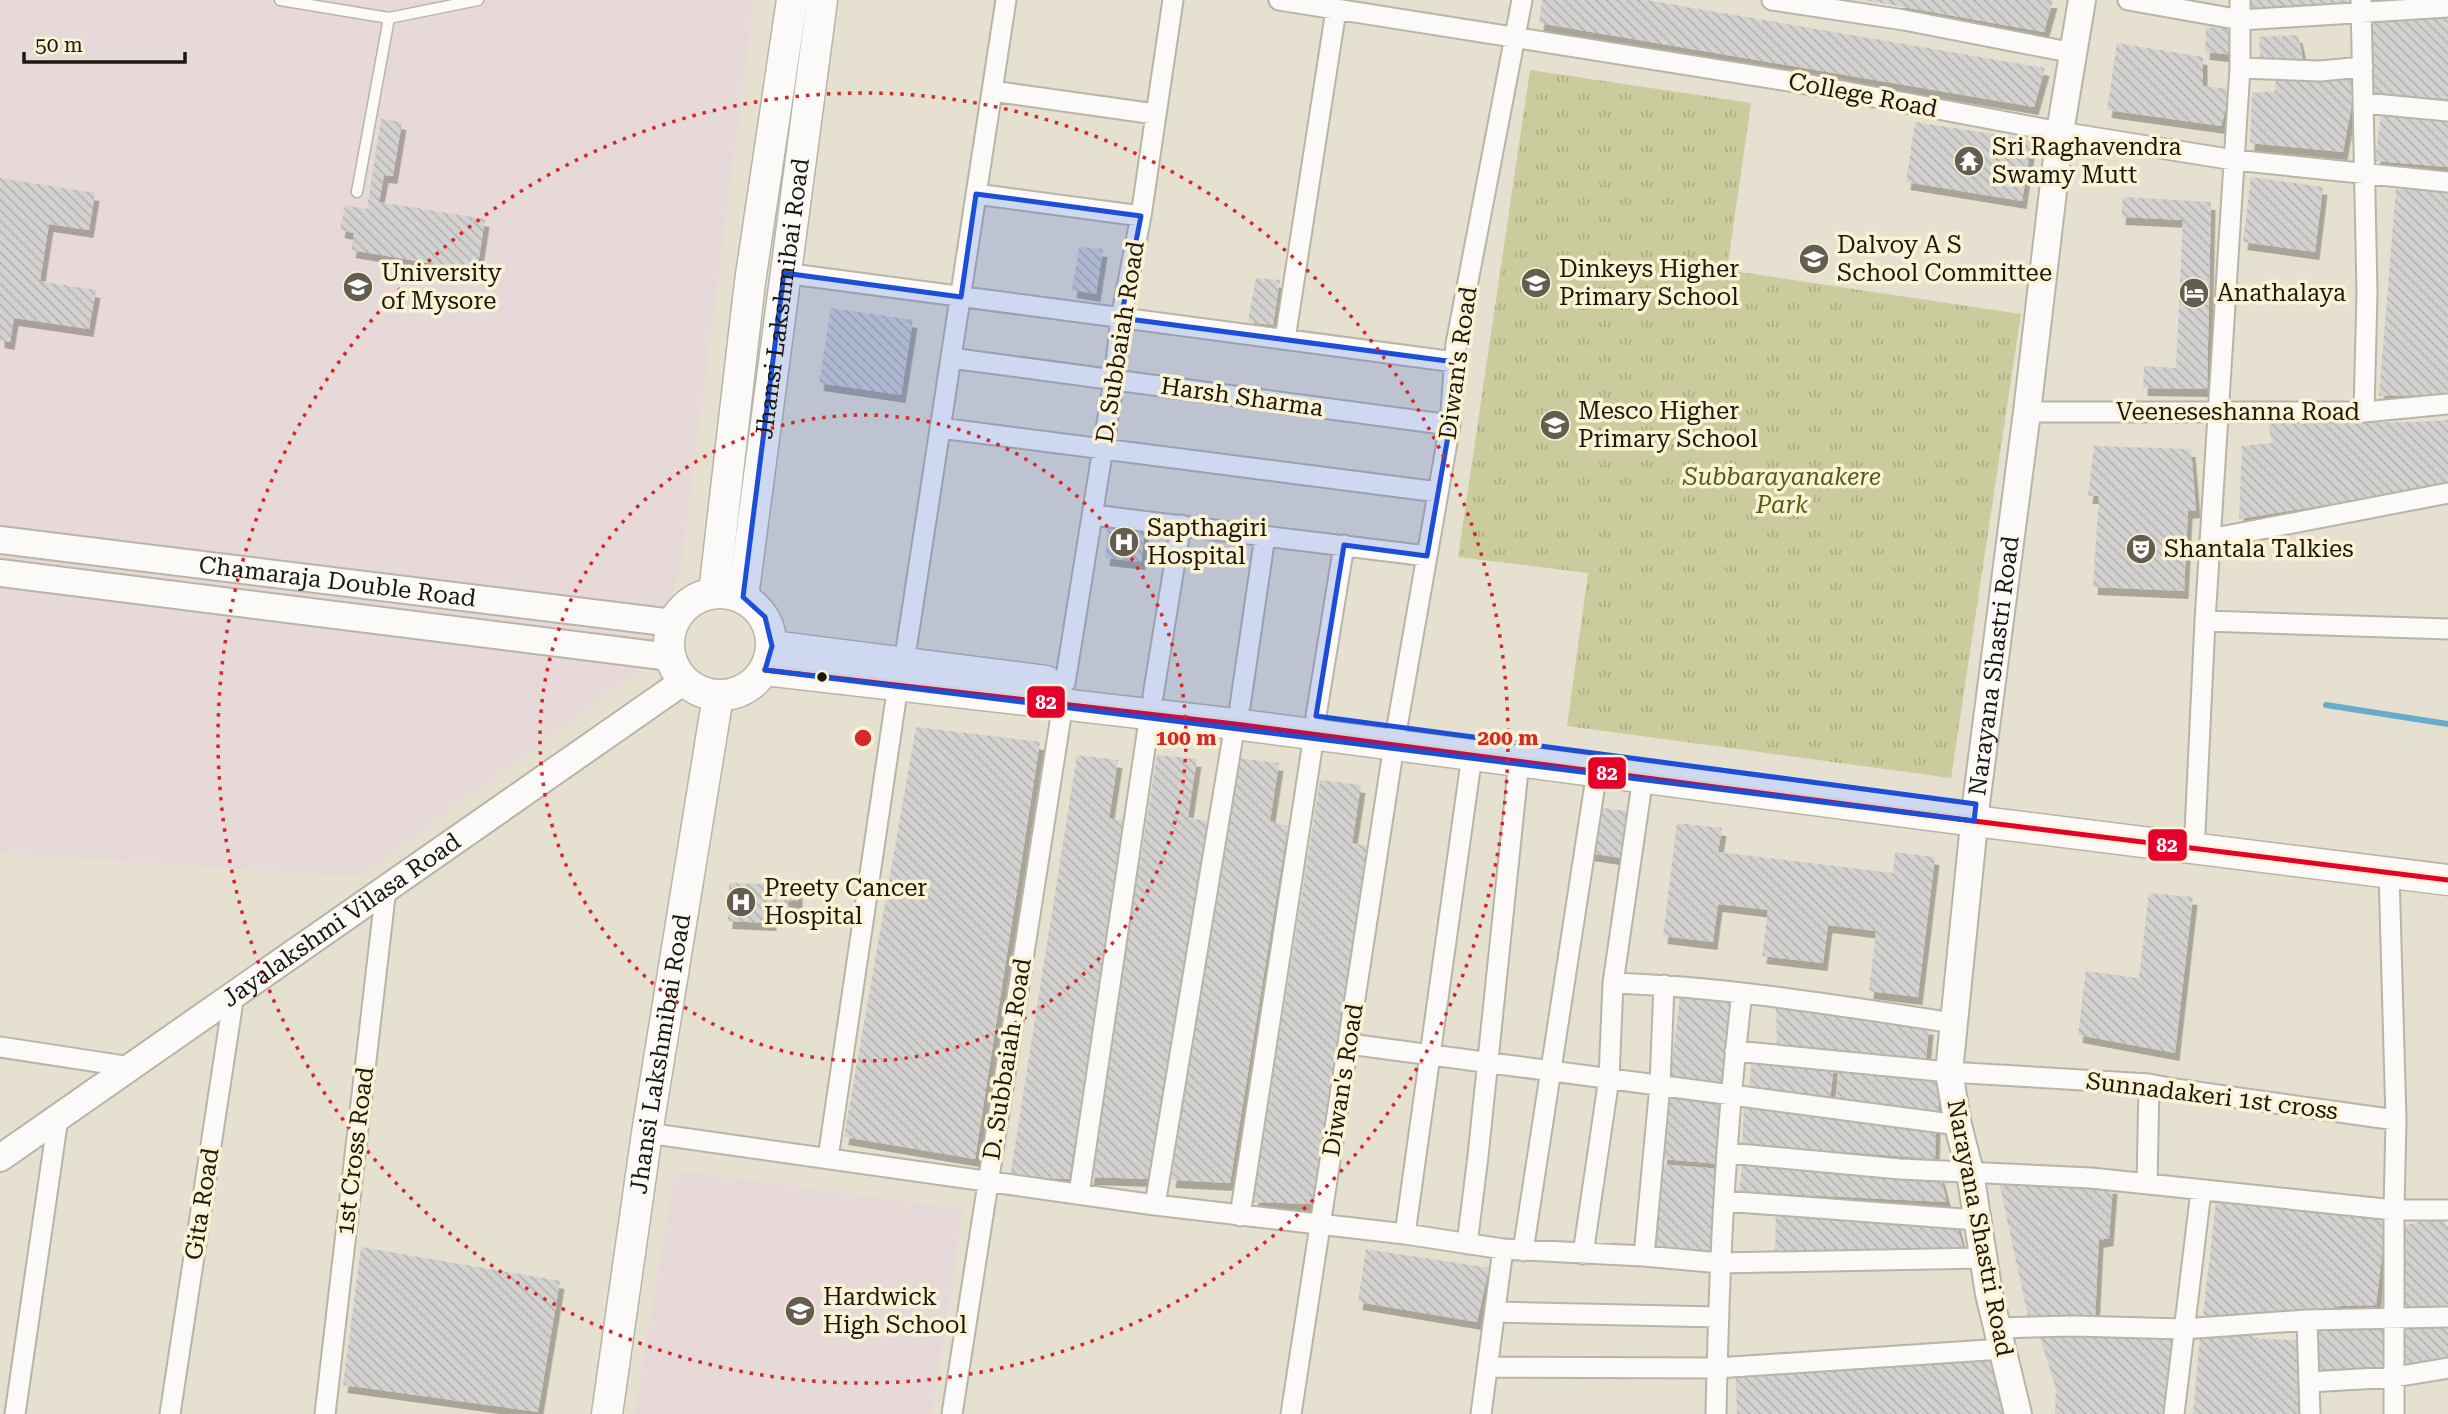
<svg xmlns="http://www.w3.org/2000/svg" width="2448" height="1414" viewBox="0 0 2448 1414" font-family="'Roboto Serif',serif">
  <style>
    .education { fill: #e8d9d9 }
    .grass { fill: url(#grass-tufts) }
    .lines { fill: none; stroke-linecap: round; stroke-linejoin: round }
    .stream { stroke: #68abcb; stroke-width: 6 }
    .building { fill: url(#building-back-hatch); filter: url(#shadow) }
    .lane-casing { stroke: #b8b5a7; stroke-width: 13 }
    .street-casing { stroke: #b8b5a7; stroke-width: 23 }
    .secondary-casing { stroke: #b8b5a7; stroke-width: 30 }
    .primary-casing { stroke: #b8b5a7; stroke-width: 33 }
    .lane { stroke: #fbfaf8; stroke-width: 10 }
    .street { stroke: #fbfaf8; stroke-width: 19 }
    .secondary { stroke: #fbfaf8; stroke-width: 26 }
    .primary { stroke: #fbfaf8; stroke-width: 30 }
    .bus-1-casing { stroke: #fbf3d3; stroke-width: 10 }
    .bus-1 { stroke: #e4002b; stroke-width: 5 }
    .marked { fill: #1d4ed8; fill-opacity: 0.2; stroke: #1d4ed8; stroke-width: 5; stroke-linejoin: round }
    .ring { fill: none; stroke: #d62828; stroke-width: 3.5; stroke-dasharray: 3.5 7 }
    .bus-dot { fill: #1b180d; stroke: #fbf3d3; stroke-width: 2.5 }
    .labels { text-anchor: middle; dominant-baseline: central; stroke-width: 7; stroke-linejoin: round; paint-order: stroke }
    .street-label { font-size: 24px; fill: #1b180d; stroke: #fbf3d3 }
    .poi-label { font-size: 24px; fill: #1b180d; stroke: #fbf3d3; text-anchor: start }
    .park-label { font-size: 24px; font-style: italic; fill: #555b17; stroke: #fbf3d3 }
    .centre { fill: #d62828; stroke: #fbf3d3; stroke-width: 3.5 }
    .ring-label { font-size: 21px; text-anchor: middle; font-weight: bold; fill: #d62828; stroke: #fbf3d3; stroke-width: 7; stroke-linejoin: round; paint-order: stroke }
    .line-badge { stroke: #fbf3d3; stroke-width: 2.5 }
    .badge-label { font-size: 19px; text-anchor: middle; font-weight: bold; fill: #fff }
  </style>
  <defs>
    <pattern id="grass-tufts" width="24" height="20" patternUnits="userSpaceOnUse" patternTransform="scale(1.75)"><rect width="24" height="20" fill="#cacc9d"/><path d="M3 7l-1-3M5 7V3M7 7l1-3M15 17l-1-3M17 17v-4M19 17l1-3" fill="none" stroke="#adae86"/></pattern>
    <pattern id="building-back-hatch" width="6" height="6" patternUnits="userSpaceOnUse" patternTransform="scale(1.75)"><rect width="6" height="6" fill="#d4d2d0"/><path d="M-1 5l2 2M0 0l6 6M5-1l2 2" fill="none" stroke="#b5b4b1"/></pattern>
    <filter id="shadow"><feDropShadow dx="4.5" dy="8" stdDeviation="0" flood-color="#0004"/></filter>
  </defs>
  <rect width="100%" height="100%" fill="#e5e0cf"/>
  <path class="education" d="M0,0H754L680,574L638,671L359,877L0,853Z
    M675,1170L963,1209L932,1414H634Z"/>
  <path class="grass" d="M1530,70L1751,103L1727,270L2021,314L1951,778L1567,726L1588,573L1458,557Z"/>
  <g class="lines">
    <path class="stream" d="M2326,705L2448,724"/>
  </g>
  <path class="building" d="M1542,0H1646L2045,68L2034,107L1539,23Z
    M1864,0H2053L2044,32Z
    M2249,0H2355V6L2249,11Z
    M2448,12V99L2374,94L2371,17Z
    M2234,26V55L2205,52L2206,28Z
    M2298,35L2303,58L2298,67L2261,66L2259,37Z
    M2117,43L2203,57V86L2231,89L2221,126L2107,110Z
    M2276,73L2357,76L2343,152L2250,143L2252,93L2275,91Z
    M2381,114L2448,118V167L2375,161Z
    M381,119L402,122L393,176L384,175L379,202L485,219L477,271L351,250L354,233L340,230L345,205L367,209Z
    M1915,122L2032,140L2022,201L1906,182Z
    M2251,177L2323,187L2315,252L2243,242Z
    M0,178L95,193L89,230L49,224L40,281L96,290L89,329L14,318L10,342L0,340Z
    M2396,189L2448,191V395L2379,396Z
    M2123,197L2211,202L2207,389L2143,388L2144,366L2176,368L2183,220L2121,217Z
    M1079,247L1103,249L1096,294L1072,290Z
    M1256,278L1280,280L1273,325L1248,322Z
    M831,308L913,320L901,395L819,383Z
    M2448,420V485L2239,519L2242,446L2272,443L2268,423L2414,422Z
    M2094,446L2191,449L2196,510L2188,511L2184,591L2093,587L2099,496H2088Z
    M1108,526L1145,530L1141,562L1105,558Z
    M916,727L1040,742L975,1159L844,1137Z
    M1077,755L1118,760L1109,818L1128,822L1069,1179L1010,1177Z
    M1157,755L1197,759L1188,817L1207,822L1148,1179L1089,1177Z
    M1238,758L1279,763L1270,821L1288,826L1230,1183L1171,1180Z
    M1320,780L1361,785L1352,843L1371,847L1312,1204L1253,1202Z
    M1595,807L1634,812L1628,859L1589,853Z
    M1677,823L1722,828L1718,852L1893,873L1895,852L1935,857L1918,997L1869,991L1876,931L1828,925L1823,963L1762,956L1768,910L1718,904L1713,942L1663,936Z
    M729,883L798,885V901L789,900L788,912L772,911V923L728,921Z
    M2149,893L2193,897L2175,1053L2078,1035L2086,971L2139,978Z
    M1680,996L1734,1002L1724,1085L1670,1079Z
    M1801,1006L1818,1008V1013L1929,1027L1926,1059L1777,1044L1776,1008Z
    M1752,1057L1834,1065L1830,1099L1749,1091Z
    M1838,1070L1940,1077L1938,1112L1836,1105Z
    M1668,1093L1726,1098L1720,1164L1662,1159Z
    M1744,1108L1936,1126L1935,1159L1742,1144Z
    M1743,1158L1940,1175L1947,1202L1739,1192Z
    M1658,1164L1722,1169L1715,1256L1650,1251Z
    M2045,1180L2113,1186L2109,1238L2099,1240L2095,1319L2028,1316L1999,1182L2045,1186Z
    M2216,1201L2298,1205L2387,1215L2376,1305L2340,1306L2317,1311L2282,1310L2248,1319L2203,1315Z
    M1776,1210L1956,1222L1964,1251H1775Z
    M2427,1217L2443,1218L2448,1230V1309L2404,1307L2403,1225L2417,1223Z
    M361,1247L560,1281L538,1412L343,1385Z
    M1366,1249L1489,1268L1477,1322L1358,1302Z
    M2384,1322V1374L2316,1378L2319,1325Z
    M2448,1322V1364L2399,1372L2401,1323Z
    M2253,1330V1339L2300,1340L2305,1414H2193L2200,1338Z
    M2039,1334L2177,1339L2169,1414H2055L2056,1389Z
    M1995,1355L2007,1414H1737L1736,1375Z"/>
  <g class="lines">
    <g class="lane-casing">
      <path id="lane" d="M280,0L389,18L478,0
        M357,192L389,18"/>
    </g>
    <g class="street-casing">
      <path id="street" d="M1279,0L1789,81L2060,132L2234,160L2448,182
        M1772,0L1904,20L2074,53
        M2128,0L2241,20L2448,7
        M2361,0L2367,293L2364,412
        M2240,68L2320,71L2363,67
        M992,91L1155,114
        M2364,103L2448,111
        M976,194L1141,216
        M784,273L1455,362
        M1285,339L1336,10
        M951,358L1450,425
        M2027,412H2364L2448,404
        M940,428L1438,492
        M1093,515L1427,556
        M2210,539L2448,493
        M2205,621L2448,629
        M904,663L1006,0
        M1065,683L1114,380L1121,318L1141,216L1173,0
        M1153,696L1181,525
        M1240,706L1265,536
        M1316,716L1344,545
        M1397,727L1450,425L1456,344L1522,0
        M2195,832L2205,621L2240,68V0
        M2389,873L2396,1120L2394,1210V1414
        M1613,983C1728,987 1841,1006 1954,1023
        M1349,1044L1958,1125
        M0,1047L131,1067
        M1735,1051L1949,1072L2149,1084L2175,1089L2396,1120
        M647,1133L1155,1205L1405,1234L1503,1249L1644,1256L1720,1263L1982,1258
        M1728,1153L1900,1169L2091,1178L2394,1210H2448
        M828,1158L898,685
        M2147,1184L2149,1084
        M1079,1194L1150,714
        M1724,1201L1976,1220
        M1155,1205L1235,724
        M1240,1216L1314,735
        M1405,1234L1472,755
        M1467,1244L1478,1156L1519,761
        M1523,1251L1597,771
        M1583,1254L1609,1078L1613,983L1643,777
        M1644,1256L1660,1085L1664,985
        M1495,1312L1719,1317
        M2307,1320L2310,1414
        M1997,1328L2073,1326L2183,1329L2307,1320L2448,1317
        M1487,1367L1717,1368L2002,1349
        M2309,1382L2395,1377L2448,1368
        M15,1414L58,1118
        M170,1414L234,994
        M325,1414L386,888
        M952,1414L1063,703
        M1291,1414L1394,745
        M1481,1414L1503,1249
        M1716,1414C1719,1273 1725,1132 1742,993
        M2174,1414L2201,1191"/>
    </g>
    <g class="secondary-casing">
      <g id="secondary">
        <path id="s1" d="M0,540L673,623"/>
        <path d="M0,573L670,657"/>
        <path id="s2" d="M0,1158L684,681"/>
        <path id="s3" d="M2018,1414L1989,1294L1970,1172L1958,1125L1949,1072L1976,804L2027,412L2060,132L2082,0"/>
      </g>
    </g>
    <g class="primary-casing">
      <g id="primary">
        <circle cx="720" cy="644" r="51"/>
        <path d="M714,593L750,282L792,0"/>
        <path id="s4" d="M743,597L822,0"/>
        <path d="M772,646L1046,681"/>
        <path d="M765,670L1235,724L1974,821L2448,880"/>
        <path id="s5" d="M607,1414L647,1133L718,696"/>
      </g>
    </g>
    <use href="#lane" class="lane"/>
    <use href="#street" class="street"/>
    <use href="#secondary" class="secondary"/>
    <use href="#primary" class="primary"/>
    <g class="bus-1-casing">
      <path id="bus-1" d="M765,670L1235,724L1974,821L2448,880"/>
    </g>
    <use href="#bus-1" class="bus-1"/>
  </g>
  <path class="marked" d="M976,194L1141,216L1121,318L1455,362L1450,425L1427,556L1344,545L1316,716L1976,804L1974,821L765,670L772,646L765,617L743,597L784,273L961,297Z"/>
  <g class="ring">
    <circle cx="863" cy="738" r="323"/>
    <circle cx="863" cy="738" r="645"/>
  </g>
  <defs>
    <g id="temple-disc" transform="scale(1.575)"><circle r="9.5" fill="#625e51" stroke="#fbf3d3"/><path d="M0-6L5-2H3V0L6.5 2.5H4V6H1.5V3h-3V6H-4V2.5H-6.5L-3 0V-2H-5Z" fill="#fff"/></g>
    <g id="school-disc" transform="scale(1.575)"><circle r="9.5" fill="#625e51" stroke="#fbf3d3"/><path d="M0-5L7-2L0 1L-7-2ZM-4 1L0 2.5L4 1V4Q0 6-4 4Z" fill="#fff"/></g>
    <g id="university-disc" transform="scale(1.575)"><circle r="9.5" fill="#625e51" stroke="#fbf3d3"/><path d="M0-5L7-2L0 1L-7-2ZM-4 1L0 2.5L4 1V4Q0 6-4 4Z" fill="#fff"/></g>
    <g id="hotel-disc" transform="scale(1.575)"><circle r="9.5" fill="#625e51" stroke="#fbf3d3"/><path d="M-6-4.5h1.5V1H6V5H4.5V3h-9V5H-6ZM-4 0a1.8 1.8 0 1 1 3.6 0ZM.5 0V-2.5h3Q6-2.5 6 0Z" fill="#fff"/></g>
    <g id="hospital-disc" transform="scale(1.575)"><circle r="9.5" fill="#625e51" stroke="#fbf3d3"/><path d="M-5-5h3v3.5h4V-5h3V5h-3V1.5h-4V5h-3Z" fill="#fff"/></g>
    <g id="theatre-disc" transform="scale(1.575)"><circle r="9.5" fill="#625e51" stroke="#fbf3d3"/><path d="M-5-5.5Q0-4 5-5.5V0Q5 5 0 6Q-5 5-5 0ZM-3.3-2.5H-1v1.5H-3.3ZM1-2.5H3.3v1.5H1ZM-2.8 1Q0 5.5 2.8 1Z" fill="#fff"/></g>
  </defs>
  <g fill-rule="evenodd">
    <use href="#temple-disc" x="1969" y="161"/>
    <use href="#school-disc" x="1814" y="259"/>
    <use href="#school-disc" x="1536" y="283"/>
    <use href="#university-disc" x="358" y="287"/>
    <use href="#hotel-disc" x="2194" y="293"/>
    <use href="#school-disc" x="1555" y="425"/>
    <use href="#hospital-disc" x="1124" y="542"/>
    <use href="#theatre-disc" x="2141" y="549"/>
    <use href="#hospital-disc" x="741" y="902"/>
    <use href="#school-disc" x="800" y="1311"/>
  </g>
  <circle class="bus-dot" cx="822" cy="677" r="6"/>
  <g class="labels">
    <g class="street-label">
      <text transform="translate(1863 95) rotate(11)">College Road</text>
      <text stroke="none"><textPath href="#s4" startOffset="301">Jhansi Lakshmibai Road</textPath></text>
      <text transform="translate(1120 342) rotate(-81)">D. Subbaiah Road</text>
      <text transform="translate(1458 363) rotate(-82)">Diwan's Road</text>
      <text transform="translate(1242 397) rotate(8)">Harsh Sharma</text>
      <text x="2238" y="412">Veeneseshanna Road</text>
      <text stroke="none"><textPath href="#s1" startOffset="340">Chamaraja Double Road</textPath></text>
      <text stroke="none"><textPath href="#s3" startOffset="758">Narayana Shastri Road</textPath></text>
      <text stroke="none"><textPath href="#s2" startOffset="416">Jayalakshmi Vilasa Road</textPath></text>
      <text stroke="none"><textPath href="#s5" startOffset="364">Jhansi Lakshmibai Road</textPath></text>
      <text transform="translate(1007 1059) rotate(-81)">D. Subbaiah Road</text>
      <text transform="translate(1343 1080) rotate(-81)">Diwan's Road</text>
      <text transform="translate(2212 1096) rotate(7)">Sunnadakeri 1st cross</text>
      <text transform="translate(355 1151) rotate(-83)">1st Cross Road</text>
      <text transform="translate(202 1204) rotate(-81)">Gita Road</text>
      <text transform="translate(1980 1228) rotate(79)">Narayana Shastri Road</text>
    </g>
    <g class="poi-label">
      <text x="1992" y="147">Sri Raghavendra<tspan x="1992" dy="28">Swamy Mutt</tspan></text>
      <text x="1837" y="245">Dalvoy A S<tspan x="1837" dy="28">School Committee</tspan></text>
      <text x="1559" y="269">Dinkeys Higher<tspan x="1559" dy="28">Primary School</tspan></text>
      <text x="381" y="273">University<tspan x="381" dy="28">of Mysore</tspan></text>
      <text x="2217" y="293">Anathalaya</text>
      <text x="1578" y="411">Mesco Higher<tspan x="1578" dy="28">Primary School</tspan></text>
      <text x="1147" y="528">Sapthagiri<tspan x="1147" dy="28">Hospital</tspan></text>
      <text x="2164" y="549">Shantala Talkies</text>
      <text x="764" y="888">Preety Cancer<tspan x="764" dy="28">Hospital</tspan></text>
      <text x="823" y="1297">Hardwick<tspan x="823" dy="28">High School</tspan></text>
    </g>
    <g class="park-label">
      <text x="1782" y="477">Subbarayanakere<tspan x="1782" dy="28">Park</tspan></text>
    </g>
  </g>
  <circle cx="863" cy="738" r="10" class="centre"/>
  <g class="ring-label">
    <text x="1186" y="745">100 m</text>
    <text x="1508" y="745">200 m</text>
  </g>
  <g class="line-badge">
    <rect x="1026" y="685" width="40" height="34" rx="7" fill="#e4002b"/>
    <rect x="1587" y="756" width="40" height="34" rx="7" fill="#e4002b"/>
    <rect x="2147" y="828" width="41" height="34" rx="7" fill="#e4002b"/>
  </g>
  <g class="badge-label">
    <text x="1046" y="709">82</text>
    <text x="1607" y="780">82</text>
    <text x="2167" y="852">82</text>
  </g>
  <path d="M24 52v10h161v-10" fill="none" stroke="#1b180d" stroke-width="3.5"/>
  <text x="35" y="52" font-size="21" fill="#1b180d" stroke="#fbf3d3" stroke-width="5" paint-order="stroke">50 m</text>
</svg>
